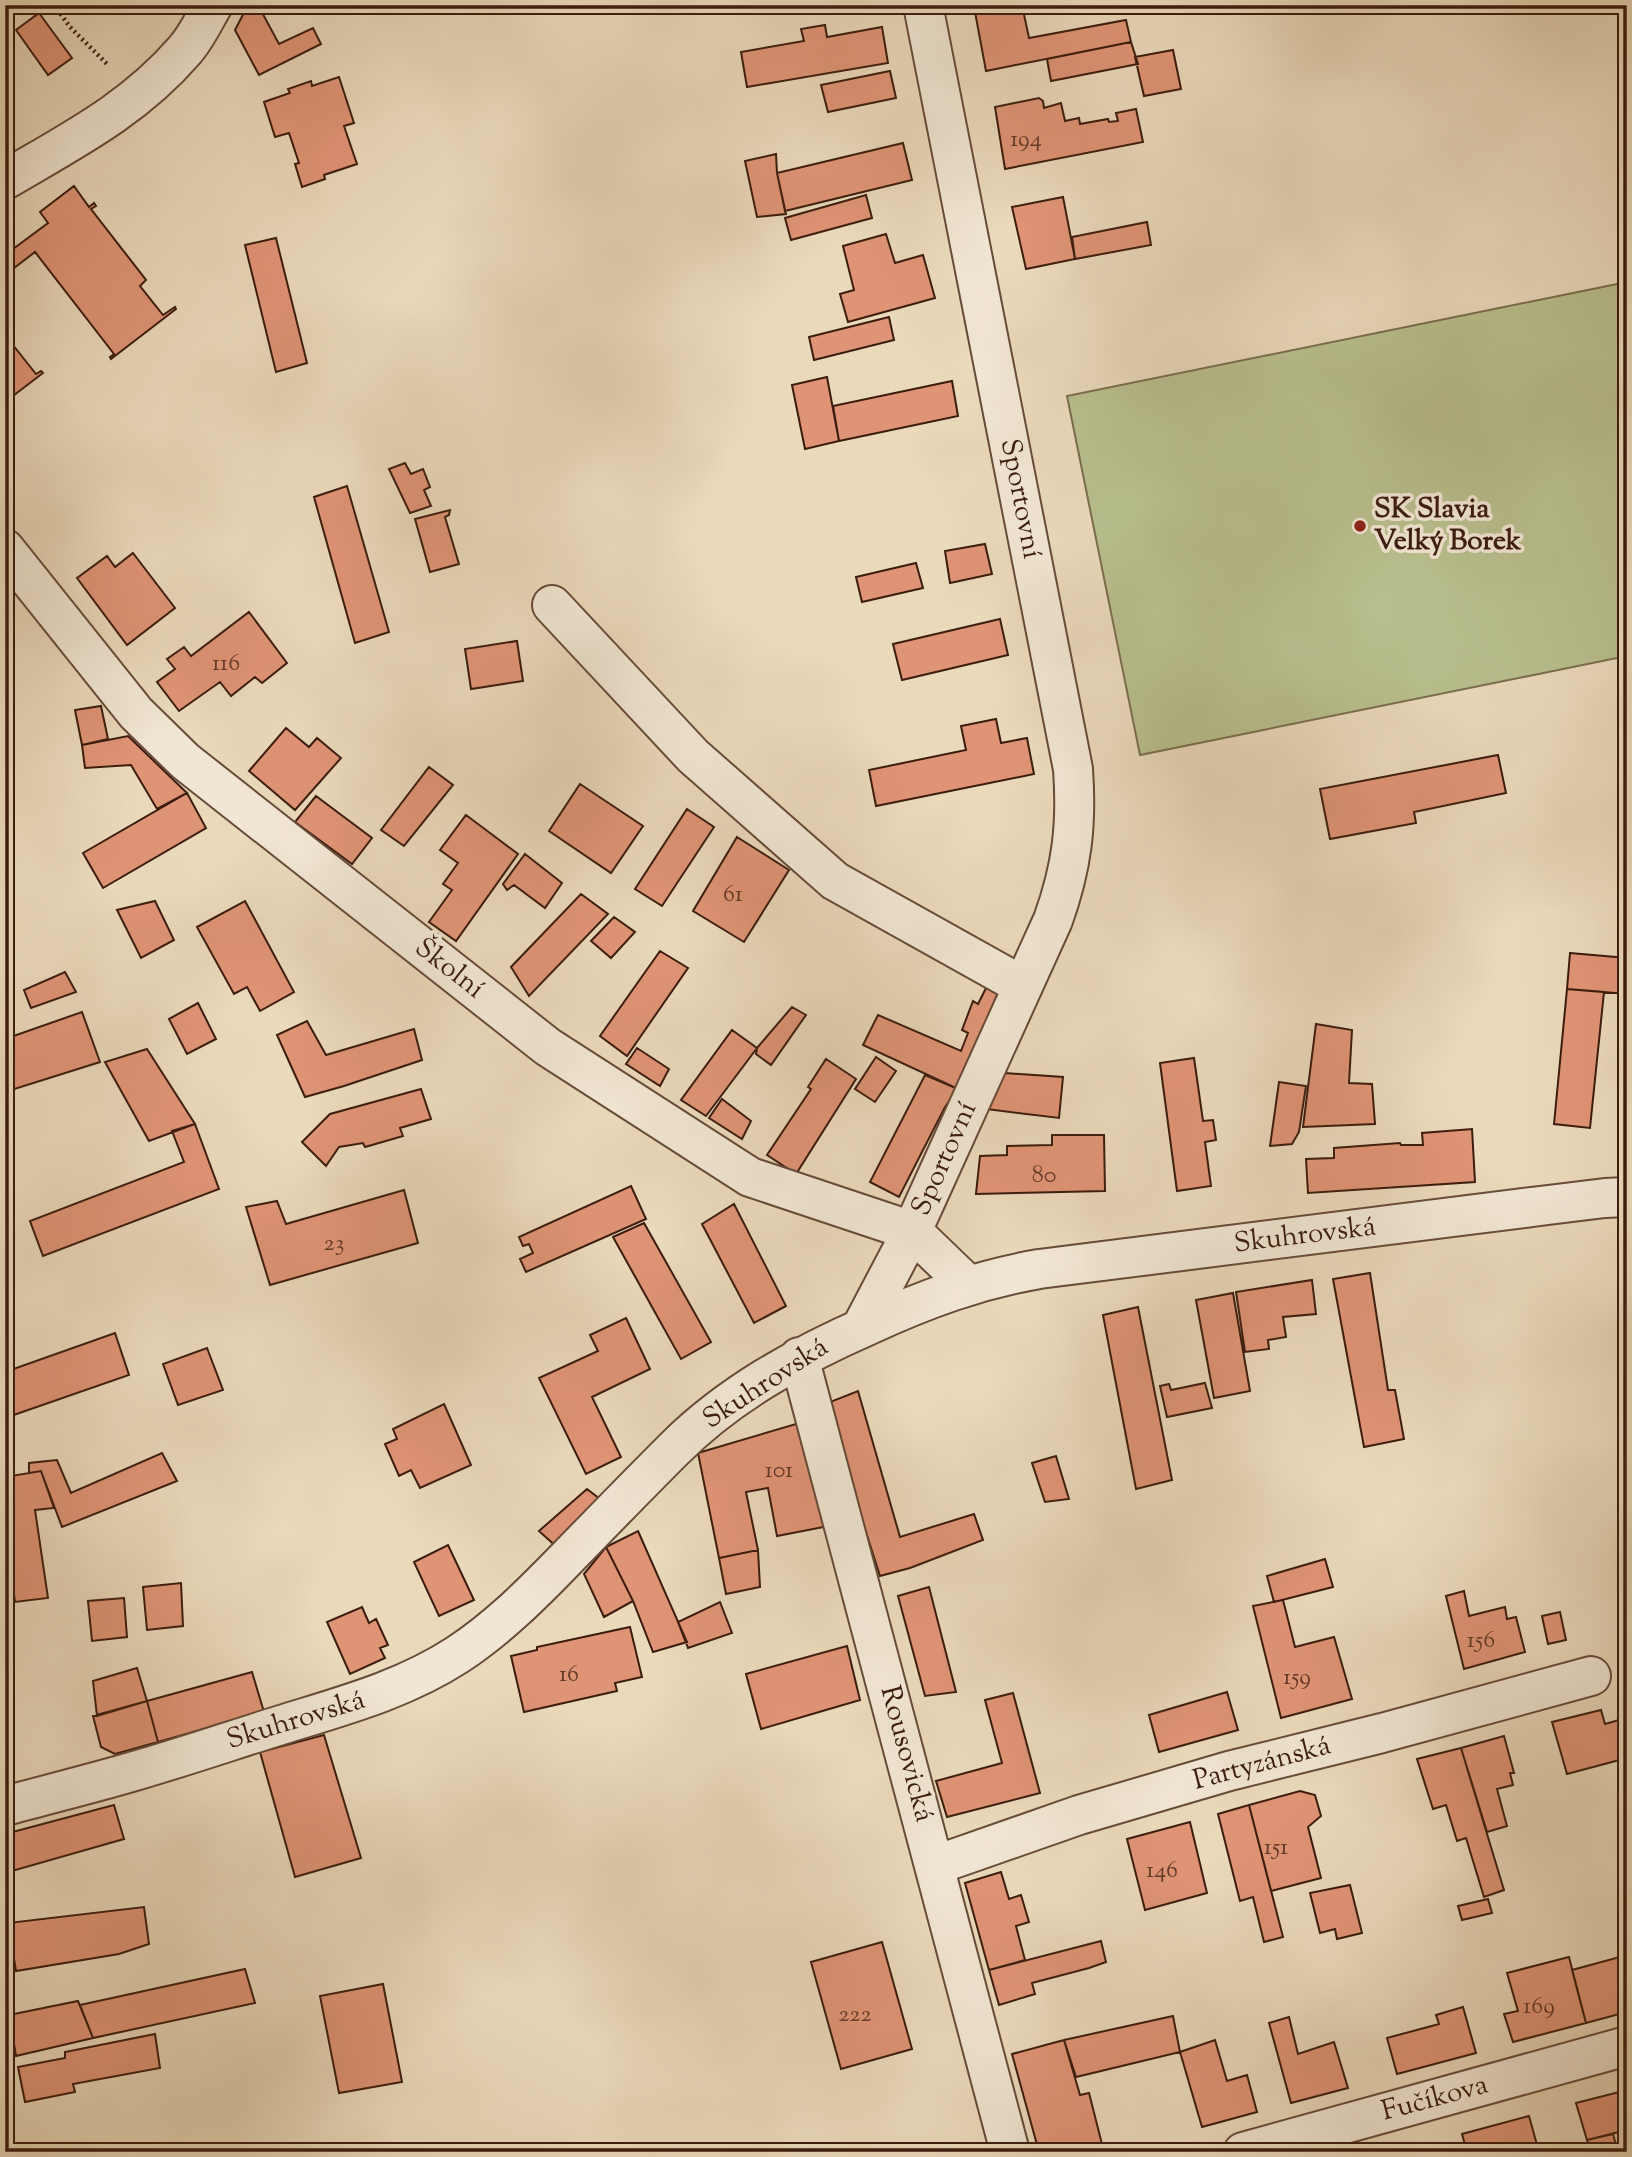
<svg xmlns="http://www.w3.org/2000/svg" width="1632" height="2157" viewBox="0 0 1632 2157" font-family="'Sorts Mill Goudy',serif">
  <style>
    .green { fill: #b8bf8e; stroke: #7a6e4e; stroke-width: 2 }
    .building { fill: #e09476; stroke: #3b1c0e; stroke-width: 2 }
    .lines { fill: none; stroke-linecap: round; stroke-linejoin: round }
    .minor-casing { stroke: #674b39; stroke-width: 42 }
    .path { stroke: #3b1c0e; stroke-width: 4.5; stroke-dasharray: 2 3.5; stroke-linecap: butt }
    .minor { stroke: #f1e6d3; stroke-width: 38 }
    .poi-dot { fill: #8f2418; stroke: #f1e6d3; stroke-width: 2.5 }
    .labels { text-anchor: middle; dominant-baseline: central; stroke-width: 7; stroke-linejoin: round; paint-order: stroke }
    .number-label { font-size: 24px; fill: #643a28 }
    .street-label { font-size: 28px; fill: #3b1c0e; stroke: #f1e6d3 }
    .poi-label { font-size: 28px; font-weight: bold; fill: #3b1c0e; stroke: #f1e6d3; text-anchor: start }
  </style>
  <rect width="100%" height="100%" fill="#ead9bb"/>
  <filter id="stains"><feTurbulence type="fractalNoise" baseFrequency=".00286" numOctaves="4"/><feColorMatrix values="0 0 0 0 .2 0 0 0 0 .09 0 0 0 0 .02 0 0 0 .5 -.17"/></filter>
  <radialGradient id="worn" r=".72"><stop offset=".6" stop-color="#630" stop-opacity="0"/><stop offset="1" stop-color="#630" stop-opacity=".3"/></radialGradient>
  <path class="green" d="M1627,282V656L1140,755L1067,396Z"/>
  <path class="building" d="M248,5H258L279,44L313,28L321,44L259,75L235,30Z
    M1006,5H1022L1029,38L1126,20L1131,42L986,71L975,12Z
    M39,13L72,58L48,75L16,30Z
    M825,25L827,37L882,27L888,63L747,87L741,52L804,41L801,29Z
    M1131,42L1138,64L1051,81L1047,59Z
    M1173,50L1181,89L1144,96L1135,57Z
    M890,71L896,98L828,112L821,85Z
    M339,77L354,123L344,126L357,164L324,175L325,179L302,187L295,164L299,163L289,133L275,137L264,102L290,93L288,89L311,81L312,86Z
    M1039,98L1043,101L1044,108L1061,103L1065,121L1079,118L1080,124L1108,119L1109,122L1118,121L1116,113L1136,109L1143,142L1005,169L995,107Z
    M903,143L912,180L785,211L777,173Z
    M776,154L777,173L786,214L757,217L745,161Z
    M74,186L89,207L94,203L96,206L91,209L146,280L140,286L163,315L175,307L176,309L111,359L110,357L114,354L35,252L5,275V255L48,223L40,212Z
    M866,195L872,218L791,240L785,218Z
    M1063,197L1075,259L1026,269L1012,207Z
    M1147,222L1151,245L1075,259L1072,237Z
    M886,234L895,263L923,255L935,298L848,322L840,294L854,290L843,246Z
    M276,238L307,363L276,372L245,245Z
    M889,317L894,340L814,360L809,337Z
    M5,335L36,374L41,371L43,373L5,402Z
    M827,377L839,441L805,449L792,385Z
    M952,381L958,416L839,441L833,406Z
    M405,463L411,474L423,469L430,487L424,490L431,506L410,513L389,469Z
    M347,486L389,632L355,643L314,497Z
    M450,510L449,515L445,517L459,564L430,572L415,519Z
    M985,544L992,574L950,583L945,551Z
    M133,553L175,608L127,645L77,578L107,556L115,567Z
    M916,563L923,588L862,602L856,577Z
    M249,612L287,663L262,683L255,677L231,696L220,682L179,711L157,682L175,669L167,659L184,647L191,656Z
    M1000,619L1008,655L902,680L893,644Z
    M517,641L523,681L471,689L465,649Z
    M101,706L108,739L82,745L75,710Z
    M996,719L1001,743L1027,738L1034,774L876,806L869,770L966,750L961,726Z
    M286,728L309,747L317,738L341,758L295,810L249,771Z
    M128,736L187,793L157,809L131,765L85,768L82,745Z
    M1498,755L1506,793L1414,812L1416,823L1330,839L1320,789Z
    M429,767L453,785L404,846L381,830Z
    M580,784L643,826L611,873L549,831Z
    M187,793L206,828L103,888L83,853Z
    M316,796L372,838L352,864L295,822Z
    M687,809L714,827L662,906L635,889Z
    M466,815L518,854L456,941L429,922L452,890L443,884L458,863L440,850Z
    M737,837L789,870L744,942L693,911Z
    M525,854L562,883L545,908L514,885L507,890L503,884Z
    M581,894L608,914L529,996L511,967Z
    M155,901L174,940L141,958L117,910Z
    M245,901L294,992L260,1011L247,987L234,994L197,927Z
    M614,917L635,932L611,958L591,941Z
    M660,951L688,968L627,1056L600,1036Z
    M1570,953L1627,958V994L1567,989Z
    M65,972L76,992L31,1008L24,990Z
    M986,988L998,993L958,1089L863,1045L878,1015L961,1051L968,1033L962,1030L973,1001L978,1004Z
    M1567,989L1604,992L1590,1128L1554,1124Z
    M198,1003L216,1039L187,1054L169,1019Z
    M792,1007L806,1015L771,1065L756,1054L757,1048Z
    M82,1012L100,1062L5,1092V1039Z
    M307,1021L326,1055L414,1029L422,1060L344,1086L305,1097L277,1035Z
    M1316,1024L1352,1030L1349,1083L1372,1084L1375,1124L1303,1127Z
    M732,1030L757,1048L706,1116L681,1100Z
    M637,1048L669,1069L660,1086L626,1064Z
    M147,1049L195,1124L149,1141L105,1062Z
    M876,1057L896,1071L875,1102L855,1089Z
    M1194,1058L1203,1121L1213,1120L1216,1140L1205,1142L1211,1186L1177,1191L1160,1063Z
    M826,1059L856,1079L796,1174L767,1155L811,1089L808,1087Z
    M1005,1073L1063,1077L1059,1118L986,1109Z
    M925,1075L958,1089L945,1107L899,1197L870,1182Z
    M1279,1082L1306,1086L1299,1132L1292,1144L1270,1146Z
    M421,1089L431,1119L400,1128L403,1136L365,1147L363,1143L339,1147L326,1166L302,1142L330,1114Z
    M722,1099L751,1121L742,1139L709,1118Z
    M195,1124L219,1189L43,1256L30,1221L184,1162L172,1131Z
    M1472,1129L1475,1182L1308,1193L1306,1159L1334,1158V1148L1400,1143L1401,1145H1423L1422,1133Z
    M1052,1135H1104L1105,1191L976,1194L980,1156L1007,1155V1146L1052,1145Z
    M631,1186L646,1219L526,1272L520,1259L533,1253L529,1244L523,1246L519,1237Z
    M404,1190L418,1243L270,1285L246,1207L277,1201L286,1224Z
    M734,1204L786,1306L754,1323L702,1224Z
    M644,1223L711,1342L681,1359L613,1237Z
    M1370,1273L1388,1390H1395L1404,1439L1364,1447L1333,1279Z
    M1312,1280L1316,1314L1283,1317L1286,1337L1268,1340L1269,1349L1245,1352L1236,1292Z
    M1233,1293L1250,1391L1214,1398L1196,1300Z
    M1138,1307L1172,1480L1136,1489L1103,1315Z
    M626,1318L650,1369L592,1397L621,1457L586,1474L539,1378L598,1351L590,1335Z
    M115,1333L129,1375L5,1418V1372Z
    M207,1348L223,1390L178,1405L163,1364Z
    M1205,1383L1212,1408L1167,1417L1160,1386L1169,1384L1171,1390Z
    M858,1391L900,1537L974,1514L983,1540L910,1568L880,1576L825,1404Z
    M444,1404L471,1465L420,1488L411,1470L399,1476L385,1444L397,1439L393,1429Z
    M813,1419L834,1525L777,1536L768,1488L746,1492L758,1550L719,1558L698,1453Z
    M162,1453L177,1481L62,1527L41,1471L29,1473V1463L57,1460L71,1493Z
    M1056,1456L1069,1499L1045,1502L1032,1463Z
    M41,1471L54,1508L35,1510L48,1598L15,1602L5,1529V1477Z
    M587,1489L604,1502L559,1549L539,1531Z
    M638,1531L687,1642L653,1652L633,1601L606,1547Z
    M448,1545L474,1600L439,1616L414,1562Z
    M606,1547L633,1601L604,1617L584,1574Z
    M758,1550L760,1587L726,1594L719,1558Z
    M1325,1559L1333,1587L1274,1602L1267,1576Z
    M181,1583L183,1626L147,1630L143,1587Z
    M929,1587L956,1692L925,1696L898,1596Z
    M1464,1591L1469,1616L1505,1607L1507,1619L1516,1617L1525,1652L1464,1669L1446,1596Z
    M124,1598L127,1637L92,1641L88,1601Z
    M1283,1600L1295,1647L1334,1637L1352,1699L1281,1718L1253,1606Z
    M720,1602L732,1633L688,1648L678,1622Z
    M362,1607L369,1623L376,1619L388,1645L380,1648L385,1658L350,1674L327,1622Z
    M1560,1612L1566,1640L1548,1644L1542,1616Z
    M630,1627L642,1677L615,1683L617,1691L524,1712L511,1656L537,1650V1647Z
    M847,1646L860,1700L761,1729L746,1674Z
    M137,1668L147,1701L97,1716L93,1681Z
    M252,1672L264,1712L158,1742L147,1701Z
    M1227,1692L1238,1730L1159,1752L1149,1715Z
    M1013,1693L1040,1793L947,1817L936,1781L1002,1763L985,1700Z
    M147,1701L158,1742L115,1754L101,1747L93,1716Z
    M1601,1710L1605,1724L1619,1720L1627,1758L1567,1774L1552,1722Z
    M324,1735L361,1858L295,1877L260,1752Z
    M1504,1736L1514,1773H1510L1513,1785L1497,1789L1507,1826L1487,1832L1461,1748Z
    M1461,1748L1504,1890L1484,1897L1466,1838L1457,1841L1446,1805L1433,1809L1417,1759Z
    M1300,1791L1315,1795L1321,1816L1308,1827L1321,1878L1271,1891L1249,1805Z
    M114,1805L124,1839L5,1873V1834Z
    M1249,1805L1283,1937L1264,1942L1253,1897L1240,1901L1218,1814Z
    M1190,1822L1207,1893L1145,1910L1127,1839Z
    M1001,1872L1009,1899L1021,1895L1029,1922L1016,1926L1025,1960L989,1970L965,1883Z
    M1350,1885L1362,1933L1337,1939L1335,1929L1320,1933L1310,1893Z
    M1488,1899L1492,1913L1462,1920L1458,1906Z
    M144,1907L149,1944L119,1954L16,1971L8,1923Z
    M1101,1941L1106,1962L1089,1968L1032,1983L1035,1994L999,2005L989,1970Z
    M882,1942L912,2049L841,2069L811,1962Z
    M1627,1955V2012L1586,2023L1572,1970Z
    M1569,1957L1586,2023L1513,2042L1504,2014L1518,2011L1507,1973Z
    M245,1969L255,2003L93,2038L80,2005Z
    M383,1984L402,2082L339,2093L320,1996Z
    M78,2001L93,2038L16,2056L9,2015Z
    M1463,2007L1476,2053L1397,2074L1387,2038L1439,2024L1436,2015Z
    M1173,2016L1180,2052L1076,2077L1064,2040Z
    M1289,2017L1298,2054L1334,2042L1348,2088L1291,2103L1269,2023Z
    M155,2034L160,2068L73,2084L75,2092L25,2102L18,2067L65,2058V2052Z
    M1064,2040L1080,2095L1089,2093L1104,2152H1039L1012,2054Z
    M1215,2040L1227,2081L1247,2075L1257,2112L1202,2127L1180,2052Z
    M1627,2090V2130L1587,2140L1576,2103Z
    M1529,2116L1539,2152H1467L1462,2134Z
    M1613,2134L1618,2152H1590L1587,2140Z
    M79,2143L80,2152H34V2151Z
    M1426,2144L1428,2152H1396Z"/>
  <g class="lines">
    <g class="minor-casing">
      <path id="minor" d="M5,180C71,141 133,110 184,51C196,38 204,20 213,5
        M5,549L136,713L185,761L548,1047L750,1177L912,1231L968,1285
        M552,605L693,756L835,881L1023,986
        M861,1328L912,1231L1053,920C1072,867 1077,825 1073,769L923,5
        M799,1357L1010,2152
        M5,1806C49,1794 94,1783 138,1770C186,1756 233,1740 281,1725C342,1706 403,1690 457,1655C498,1628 531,1595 565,1560C601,1523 637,1486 674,1449C729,1394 798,1356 869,1325C925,1299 977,1280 1039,1269L1548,1205L1605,1198L1627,1197
        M936,1865L1079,1815L1229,1771L1382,1733L1591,1676
        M1243,2152L1627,2046"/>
    </g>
    <path class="path" d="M54,5L70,27L109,66"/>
    <use href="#minor" class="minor"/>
  </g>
  <circle class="poi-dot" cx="1360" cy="526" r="7"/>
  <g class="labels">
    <g class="number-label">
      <text x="1026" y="140">194</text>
      <text x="226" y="664">116</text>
      <text x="733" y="895">61</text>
      <text x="1044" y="1176">80</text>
      <text x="334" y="1244">23</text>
      <text x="779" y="1471">101</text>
      <text x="1481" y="1641">156</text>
      <text x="569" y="1675">16</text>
      <text x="1297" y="1678">159</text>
      <text x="1276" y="1848">151</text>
      <text x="1162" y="1871">146</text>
      <text x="1539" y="2007">169</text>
      <text x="855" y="2015">222</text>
    </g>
    <g class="street-label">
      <text transform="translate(1020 499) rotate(79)">Sportovní</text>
      <text transform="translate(449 969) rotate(38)">Školní</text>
      <text transform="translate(945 1159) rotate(-66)">Sportovní</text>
      <text transform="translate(1305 1236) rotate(-7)">Skuhrovská</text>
      <text transform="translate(766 1384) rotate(-33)">Skuhrovská</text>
      <text transform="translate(296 1721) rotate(-17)">Skuhrovská</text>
      <text transform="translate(906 1754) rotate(75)">Rousovická</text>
      <text transform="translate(1262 1764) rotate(-15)">Partyzánská</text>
      <text transform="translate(1435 2099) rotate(-15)">Fučíkova</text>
    </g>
    <g class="poi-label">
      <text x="1374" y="510">SK Slavia<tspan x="1374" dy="32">Velký Borek</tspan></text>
    </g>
  </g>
  <rect width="1632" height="2157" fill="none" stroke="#ead9bb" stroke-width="28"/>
  <rect x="7" y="7" width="1618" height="2143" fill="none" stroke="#3b1c0e" stroke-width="3.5"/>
  <rect x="14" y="14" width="1604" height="2129" fill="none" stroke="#3b1c0e" stroke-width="2"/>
  <rect width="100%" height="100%" filter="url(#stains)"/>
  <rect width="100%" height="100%" fill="url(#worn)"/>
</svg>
